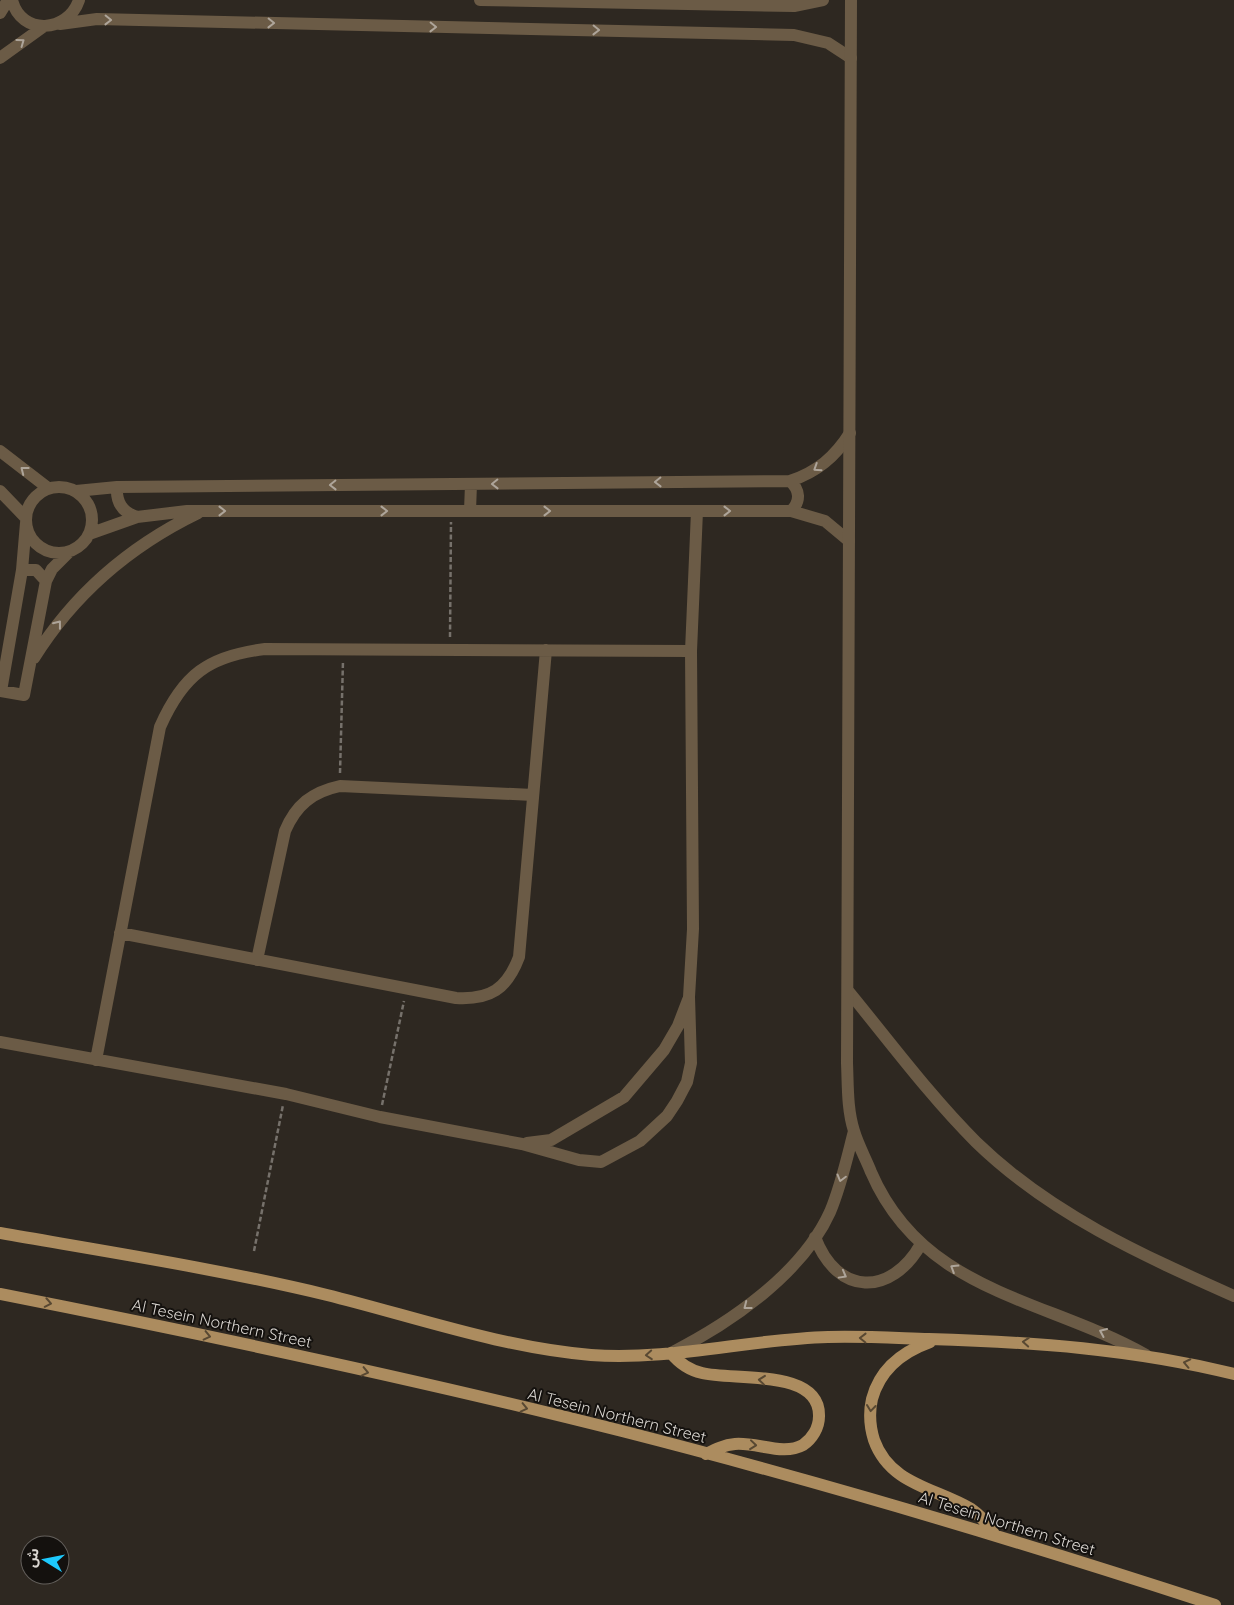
<svg xmlns="http://www.w3.org/2000/svg" width="1234" height="1605" viewBox="0 0 1234 1605" font-family="Quicksand,'Noto Sans Arabic',sans-serif">
  <style>
    .lines { fill: none; stroke-linecap: round; stroke-linejoin: round }
    .path { stroke: #76716b; stroke-width: 2.5; stroke-dasharray: 5 2.5; stroke-linecap: butt }
    .minor { stroke: #6b5b46; stroke-width: 12 }
    .tertiary { stroke: #6b5b46; stroke-width: 12 }
    .primary { stroke: #ac8c5f; stroke-width: 12 }
    .oneway { stroke: #aea59a }
    .oneway2 { stroke: #584832 }
    .labels { text-anchor: middle; dominant-baseline: central; stroke-width: 4; stroke-linejoin: round; paint-order: stroke }
    .street-label { font-size: 16px; fill: #dbd7d2; stroke: #14110e }
  </style>
  <rect width="100%" height="100%" fill="#2e2821"/>
  <g class="lines">
    <path class="path" d="M450,637L451,522
      M340,773L343,661
      M382,1105L404,1001
      M254,1251L283,1105"/>
    <path class="minor" d="M12,0C21,36 68,33 79,0
      M480,0L794,6L823,0
      M0,13L8,0
      M60,24L97,19L794,35L828,43L851,58
      M0,58L43,27
      M0,451L48,488
      M790,481C800,490 801,501 791,511
      M26 520a33 33 0 1 1 66 0a33 33 0 1 1-66 0Z
      M117,487C116,502 122,512 137,517
      M0,491L26,518
      M76,491L117,487L790,481C817,472 835,457 850,433
      M470,511L471,484
      M26,523L22,570L1,691L24,695L46,581L52,569L70,551
      M89,534L137,517L187,511H791L825,521L849,541
      M22,570H36L46,581
      M34,658C74,594 130,546 198,513
      M120,933L456,998C490,1000 507,989 519,957L546,650
      M257,960L285,831C296,805 312,792 340,786L533,795
      M849,992C890,1042 930,1096 976,1142C1050,1214 1142,1255 1234,1296
      M0,1042L286,1094L380,1117L522,1144L579,1160L601,1162L640,1141L667,1116L677,1101L687,1082L691,1063L689,997L693,929L691,651L697,511
      M96,1060L160,727C183,675 208,656 265,649L691,651
      M527,1143L551,1140L624,1097L664,1050L678,1026L688,1000"/>
    <path class="tertiary" d="M851,0L847,1063C848,1085 847,1109 854,1131C858,1145 866,1159 871,1172C923,1293 1045,1298 1146,1355
      M815,1237C837,1296 891,1297 921,1244
      M671,1353C730,1323 802,1274 830,1212C841,1186 847,1158 854,1131"/>
    <path class="primary" d="M0,1233C109,1252 219,1269 327,1295C412,1316 503,1348 591,1355C670,1361 749,1339 828,1337C862,1336 896,1338 929,1339C1033,1342 1133,1349 1234,1374
      M0,1294C208,1335 416,1379 622,1431C822,1482 1019,1541 1215,1605
      M930,1342C902,1352 880,1369 872,1399C869,1412 870,1427 874,1440C890,1485 936,1488 971,1509C981,1516 988,1524 994,1534
      M671,1353C679,1363 689,1370 702,1373C733,1381 820,1368 819,1416C819,1428 812,1439 803,1445C783,1456 757,1442 735,1444C724,1445 716,1449 706,1454"/>
  </g>
  <defs><path id="oneway-chevron" d="M-2-3.5L2.5 0L-2 3.5" fill="none" stroke-width="1.6" stroke-linecap="round" stroke-linejoin="round" transform="scale(1.25)"/></defs>
  <g class="oneway">
    <use href="#oneway-chevron" transform="translate(108 20) rotate(1)"/>
    <use href="#oneway-chevron" transform="translate(271 23) rotate(1)"/>
    <use href="#oneway-chevron" transform="translate(433 27) rotate(1)"/>
    <use href="#oneway-chevron" transform="translate(596 30) rotate(1)"/>
    <use href="#oneway-chevron" transform="translate(21 42) rotate(-36)"/>
    <use href="#oneway-chevron" transform="translate(817 468) rotate(147)"/>
    <use href="#oneway-chevron" transform="translate(24 470) rotate(-142)"/>
    <use href="#oneway-chevron" transform="translate(658 482) rotate(179)"/>
    <use href="#oneway-chevron" transform="translate(495 484) rotate(179)"/>
    <use href="#oneway-chevron" transform="translate(333 485) rotate(179)"/>
    <use href="#oneway-chevron" transform="translate(222 511)"/>
    <use href="#oneway-chevron" transform="translate(384 511)"/>
    <use href="#oneway-chevron" transform="translate(547 511)"/>
    <use href="#oneway-chevron" transform="translate(727 511)"/>
    <use href="#oneway-chevron" transform="translate(58 624) rotate(-52)"/>
    <use href="#oneway-chevron" transform="translate(841 1178) rotate(105)"/>
    <use href="#oneway-chevron" transform="translate(954 1268) rotate(-148)"/>
    <use href="#oneway-chevron" transform="translate(843 1275) rotate(29)"/>
    <use href="#oneway-chevron" transform="translate(747 1306) rotate(142)"/>
    <use href="#oneway-chevron" transform="translate(1103 1332) rotate(-156)"/>
  </g>
  <g class="oneway2">
    <use href="#oneway-chevron" transform="translate(48 1303) rotate(11)"/>
    <use href="#oneway-chevron" transform="translate(207 1336) rotate(13)"/>
    <use href="#oneway-chevron" transform="translate(863 1338) rotate(-179)"/>
    <use href="#oneway-chevron" transform="translate(1026 1342) rotate(-176)"/>
    <use href="#oneway-chevron" transform="translate(649 1355) rotate(176)"/>
    <use href="#oneway-chevron" transform="translate(1187 1363) rotate(-168)"/>
    <use href="#oneway-chevron" transform="translate(365 1372) rotate(13)"/>
    <use href="#oneway-chevron" transform="translate(762 1380) rotate(-174)"/>
    <use href="#oneway-chevron" transform="translate(524 1408) rotate(13)"/>
    <use href="#oneway-chevron" transform="translate(871 1408) rotate(97)"/>
    <use href="#oneway-chevron" transform="translate(753 1445) rotate(6)"/>
  </g>
  <g class="labels">
    <g class="street-label">
      <text transform="translate(222 1323) rotate(12)">Al Tesein Northern Street</text>
      <text transform="translate(617 1415) rotate(14)">Al Tesein Northern Street</text>
      <text transform="translate(1007 1523) rotate(17)">Al Tesein Northern Street</text>
    </g>
  </g>
  <g transform="translate(45 1560) rotate(280)"><circle r="24" fill="#14110e" stroke="#64605c"/>
  <path d="M0-4L9 19L0 12L-9 19Z" fill="#1dc9fd"/>
  <text y="-8" font-size="14" font-weight="bold" text-anchor="middle" fill="#dbd7d2">ش</text>
  </g>
</svg>
